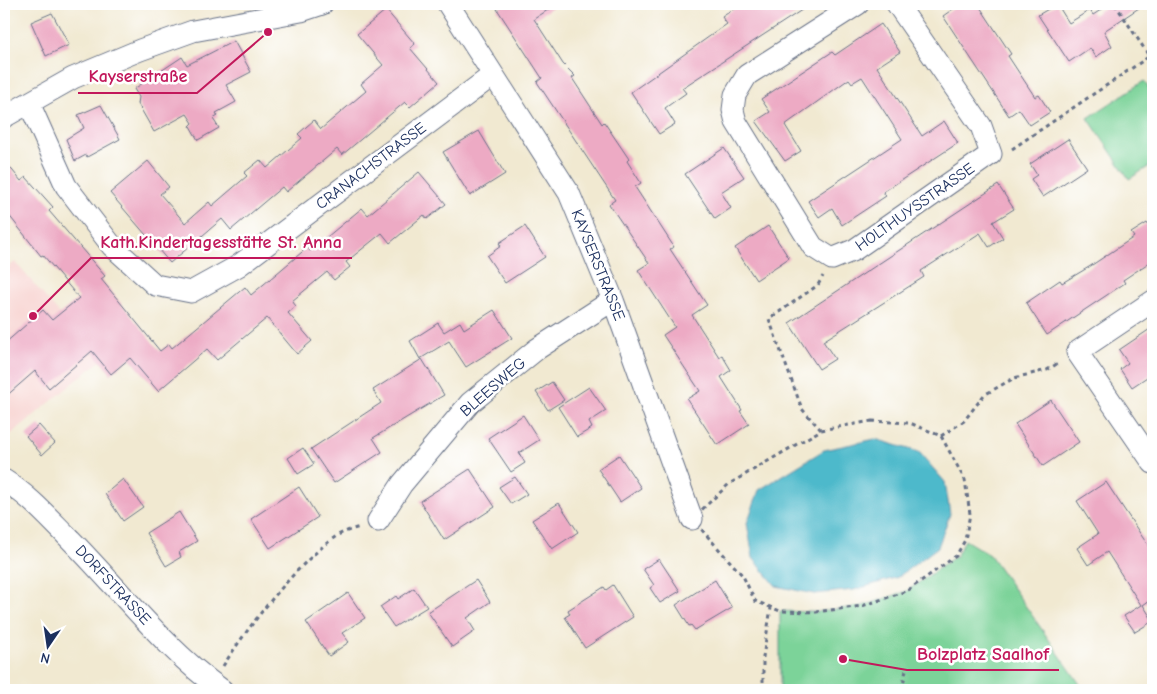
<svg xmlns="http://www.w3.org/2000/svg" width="1157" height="694" viewBox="0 0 1157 694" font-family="'Comic Neue',sans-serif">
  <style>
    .built { fill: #f7d0cd }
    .green { fill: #7bd399; stroke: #4b817c }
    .water { fill: #4eb9cb; stroke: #347494 }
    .building { fill: #edaac4 }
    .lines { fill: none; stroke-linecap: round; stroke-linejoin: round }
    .street-casing { stroke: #667086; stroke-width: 23 }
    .path { stroke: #667086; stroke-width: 3; stroke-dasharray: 4 4; stroke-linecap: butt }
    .street { stroke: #fff; stroke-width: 21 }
    .labels { text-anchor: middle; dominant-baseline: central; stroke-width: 5; stroke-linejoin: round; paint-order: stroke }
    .street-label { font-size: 16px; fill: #1b2f5e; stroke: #fff }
    .leader { fill: none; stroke: #c2185b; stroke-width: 2 }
    .callout-dot { fill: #c2185b; stroke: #fff; stroke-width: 2 }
    .callout-label { font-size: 18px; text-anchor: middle; font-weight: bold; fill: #c2185b; stroke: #fff; stroke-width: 5; stroke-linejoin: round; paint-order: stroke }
  </style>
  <rect width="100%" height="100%" fill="#fff"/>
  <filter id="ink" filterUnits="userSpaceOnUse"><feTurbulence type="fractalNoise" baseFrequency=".02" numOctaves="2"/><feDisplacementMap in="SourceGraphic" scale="10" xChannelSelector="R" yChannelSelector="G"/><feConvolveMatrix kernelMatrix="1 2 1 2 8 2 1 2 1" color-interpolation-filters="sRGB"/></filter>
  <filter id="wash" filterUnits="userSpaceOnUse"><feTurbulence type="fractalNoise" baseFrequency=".0096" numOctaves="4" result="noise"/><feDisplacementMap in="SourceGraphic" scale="20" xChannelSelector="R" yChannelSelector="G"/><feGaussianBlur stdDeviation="1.12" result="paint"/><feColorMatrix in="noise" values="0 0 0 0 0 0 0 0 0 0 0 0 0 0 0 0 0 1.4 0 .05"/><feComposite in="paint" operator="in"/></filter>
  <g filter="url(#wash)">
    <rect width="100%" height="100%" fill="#f1e9d1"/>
    <path class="built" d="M15,262L100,361L4,440V271Z"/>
    <path class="green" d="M1144,81L1153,95V164L1129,179L1088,118Z
      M965,540L990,555L1084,690H780V611L816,612L862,606L907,591L956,556Z"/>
    <path class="water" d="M875,439L919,452L945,482L950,514L938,547L898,577L854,590L814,594L776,586L753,558L747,523L759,490L824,450Z"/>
    <g id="blocks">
      <path class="building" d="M505,4H557L534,19L563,64L575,76L572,78L602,124L604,122L629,159L627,161L641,183L635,187L674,247L670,249L707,305L692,315L719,357L722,355L731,370L721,377L742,410L740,411L749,424L717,445L687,399L700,391L663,335L675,327L638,270L649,263L609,204L615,200L537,82L542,78L497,9Z
        M741,4H811L682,88L686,93L665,108L675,124L659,134L631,92L727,24L722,17Z
        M960,4H978L1011,54L1008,56L1035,97L1039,95L1050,112L1030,125L1019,109L1009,116L943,16Z
        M1057,4L1069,23L1090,10L1093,15L1110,4H1145L1104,31L1112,46L1096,57L1090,48L1069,62L1038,15Z
        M386,10L415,44L410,48L439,82L410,107L405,102L342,155L337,149L286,192L282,187L231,230L222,219L170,263L110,193L148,161L169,187L160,194L185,223L209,202L212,206L247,176L244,173L260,160L267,168L302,138L298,134L314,120L321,129L366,91L361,84L383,65L357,34Z
        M52,13L69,45L46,56L31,22Z
        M881,24L900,52L877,67L922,136L944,121L958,143L883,192L886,196L842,225L832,208L819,217L808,201L902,139L862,77L852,83L849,79L785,125L801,151L785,161L756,121L770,112L761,99L832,52L835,55Z
        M234,41L251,72L226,85L236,102L216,113L218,116L213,119L219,128L198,140L190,126L193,123L187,114L154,132L138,104L139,97L134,89L182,57L187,65Z
        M101,105L120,139L87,157L86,155L75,161L66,139L84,128L78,115Z
        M479,131L505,174L470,196L443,152Z
        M1068,139L1087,168L1043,197L1031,179L1037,175L1030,164Z
        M724,148L744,177L721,192L731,208L715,219L685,174Z
        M4,160L21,181L26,177L53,207L49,211L105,276L101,279L160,351L169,344L172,348L245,287L251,295L308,247L310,251L362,208L368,215L419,172L446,204L427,219L424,215L390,243L382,233L346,262L350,267L334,280L327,272L292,301L296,306L288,313L312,341L297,354L267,318L217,360L207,349L158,391L130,358L111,374L92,351L49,388L35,371L4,398V344L43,310L52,320L79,298L43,255L41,256L4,209Z
        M998,185L1014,209L993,222L1003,238L989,247L980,233L921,271L924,277L823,341L835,359L819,369L789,323Z
        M1147,223L1153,232V260L1123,280L1125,283L1047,335L1026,303L1060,280L1062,283L1089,267L1134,237L1131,233Z
        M525,226L545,257L505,283L487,256L501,246L499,243Z
        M768,226L789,258L756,280L735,248Z
        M494,310L512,338L466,367L449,341L420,359L410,341L438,323L444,332L460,322L464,329Z
        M1153,327V373L1132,387L1120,369L1128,363L1119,350Z
        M422,359L444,395L373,438L382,452L334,483L311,449L381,403L373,390Z
        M552,382L564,400L548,410L536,392Z
        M589,387L606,411L589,422L592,428L577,437L558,407Z
        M1051,400L1079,442L1043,466L1015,424Z
        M523,415L539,440L519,453L525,463L511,472L488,438Z
        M39,425L55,443L42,455L26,436Z
        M303,448L314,464L298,474L288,458Z
        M619,455L641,488L620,502L598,469Z
        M470,469L495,507L444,540L420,501Z
        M515,477L527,494L511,504L499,487Z
        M123,479L143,507L123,521L105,494Z
        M1106,482L1153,553V598L1143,605L1153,621L1135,632L1124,616L1141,605L1107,552L1088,565L1077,548L1098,534L1077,501Z
        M299,487L318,517L270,548L251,519Z
        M559,503L578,532L552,549L532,520Z
        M179,512L197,541L179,552L181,557L166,566L146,533Z
        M659,559L680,591L660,603L650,588L654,585L643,569Z
        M476,580L490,602L467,618L475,631L452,647L428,612Z
        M715,580L732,608L695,630L691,625L689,626L676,605Z
        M613,585L633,617L585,648L565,617L570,614L568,610L604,587L606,590Z
        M414,588L427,607L394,627L380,607L396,596L398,599Z
        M348,593L365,618L342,633L349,642L329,656L306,622Z"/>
    </g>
  </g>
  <g filter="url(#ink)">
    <use href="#blocks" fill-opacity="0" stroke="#667086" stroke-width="1"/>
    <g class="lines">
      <g class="street-casing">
        <path id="street" d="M448,4L569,193L613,300L692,519
          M858,4L747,75L735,95L733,110L736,122L813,247L832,259L854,250L991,154L981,126L897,4
          M29,103L66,186L112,246L155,285L191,292L238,266L493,75
          M4,117L73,78L140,50L193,31L301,11L322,4
          M1153,301L1077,352L1153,463
          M4,480C28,495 46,515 66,535C117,586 164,649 222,690
          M378,521L402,484L470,403L537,349L613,300"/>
      </g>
      <path class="path" d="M1115,4L1153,62
        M1012,149L1150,56
        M872,421L910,423L941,436L965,480L970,514L965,540L956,556L907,591L862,606L816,612L780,611L755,601L743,576L692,519L729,484L821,430Z
        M821,430L802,409L769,319L818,285L823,276
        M941,436L964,421L984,395L1014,378L1047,370L1060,362
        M223,666C250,624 297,563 338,535C345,531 353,529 360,527
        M763,690V657L771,608
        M902,690L906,670"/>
      <use href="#street" class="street"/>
    </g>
  </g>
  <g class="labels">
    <g class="street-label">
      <text transform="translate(371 166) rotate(-37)">CRANACHSTRASSE</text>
      <text transform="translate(915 207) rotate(-35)">HOLTHUYSSTRASSE</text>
      <text transform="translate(598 265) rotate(68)">KAYSERSTRASSE</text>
      <text transform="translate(493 387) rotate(-41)">BLEESWEG</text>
      <text transform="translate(113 585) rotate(47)">DORFSTRASSE</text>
    </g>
  </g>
  <path class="leader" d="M268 32L197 93H78M33 316L91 258H352M843 659L907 670H1059"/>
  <g class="callout-dot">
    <circle cx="268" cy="32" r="5"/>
    <circle cx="33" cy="316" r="5"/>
    <circle cx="843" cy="659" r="5"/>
  </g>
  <g class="callout-label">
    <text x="138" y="82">Kayserstraße</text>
    <text x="221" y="248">Kath.Kindertagesstätte St. Anna</text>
    <text x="983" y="660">Bolzplatz Saalhof</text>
  </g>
  <rect width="1157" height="694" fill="none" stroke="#fff" stroke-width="20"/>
  <g transform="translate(48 646) rotate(193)" stroke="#ffffff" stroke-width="4" paint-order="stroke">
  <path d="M0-4L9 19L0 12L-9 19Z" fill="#1b2f5e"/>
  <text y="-8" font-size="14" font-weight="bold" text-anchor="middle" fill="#1b2f5e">N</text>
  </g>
</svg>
